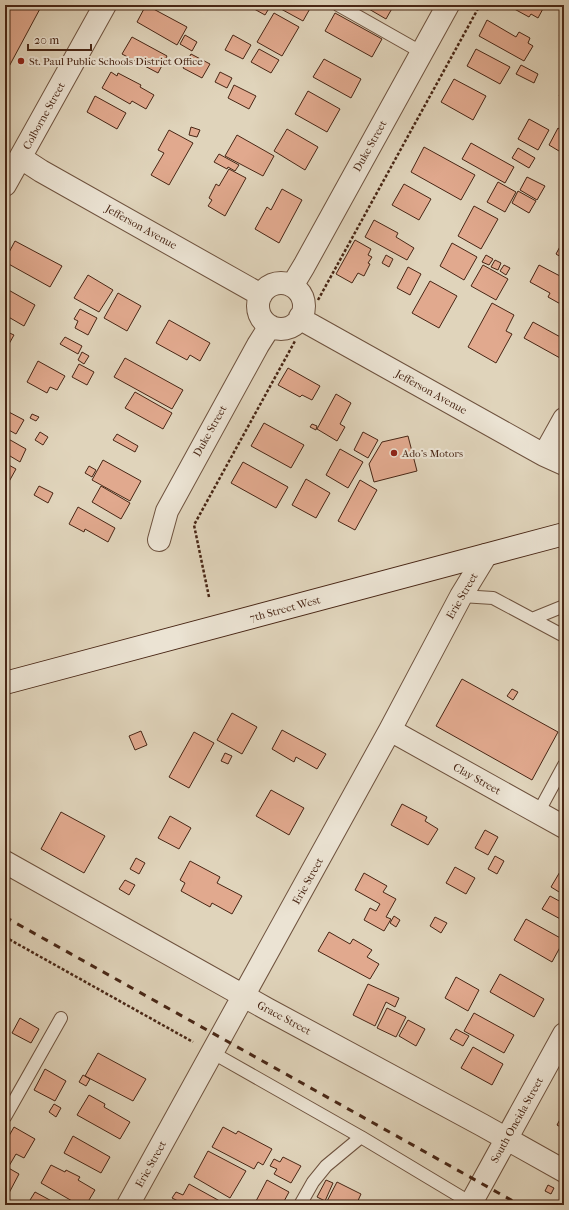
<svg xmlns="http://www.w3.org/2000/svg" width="569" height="1210" viewBox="0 0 569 1210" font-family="'IM FELL French Canon',serif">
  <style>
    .building { fill: #e1a98e; stroke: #482615 }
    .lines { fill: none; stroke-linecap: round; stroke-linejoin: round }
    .lane-casing { stroke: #6e523e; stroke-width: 14 }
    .street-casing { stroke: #6e523e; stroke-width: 24 }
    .secondary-casing { stroke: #482615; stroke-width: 24 }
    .path { stroke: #482615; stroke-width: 2.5; stroke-dasharray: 3 2; stroke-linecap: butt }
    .lane { stroke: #ebe3d3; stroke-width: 12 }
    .street { stroke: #ebe3d3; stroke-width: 22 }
    .secondary { stroke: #ebe3d3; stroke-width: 22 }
    .rail { stroke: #482615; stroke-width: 3; stroke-dasharray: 7 7; stroke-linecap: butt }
    .poi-dot { fill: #8f2418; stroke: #ebe3d3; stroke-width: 1.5 }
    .labels { text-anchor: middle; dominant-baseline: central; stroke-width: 4; stroke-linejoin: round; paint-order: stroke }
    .poi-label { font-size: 11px; fill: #482615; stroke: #ebe3d3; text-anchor: start }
    .street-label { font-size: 11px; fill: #482615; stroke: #ebe3d3 }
  </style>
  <rect width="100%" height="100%" fill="#e0d4bb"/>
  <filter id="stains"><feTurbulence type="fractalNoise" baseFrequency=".005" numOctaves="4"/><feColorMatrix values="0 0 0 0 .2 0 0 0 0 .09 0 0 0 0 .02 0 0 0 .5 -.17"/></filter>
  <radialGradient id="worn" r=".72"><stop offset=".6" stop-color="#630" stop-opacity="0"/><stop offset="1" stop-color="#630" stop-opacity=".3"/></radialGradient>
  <path class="building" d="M5,5H42L5,74Z
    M146,5L187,27L177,45L137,22Z
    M247,5H271L265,15Z
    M283,5H312L303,21L281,9Z
    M362,5H394L386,19Z
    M507,5H545L538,18L531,14L529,17Z
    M274,13L299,27L282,56L257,42Z
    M335,13L382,39L372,57L325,31Z
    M487,20L516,37L519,32L530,38L528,43L533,46L524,61L479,36Z
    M185,35L197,42L192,51L180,44Z
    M233,35L251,45L243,59L225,50Z
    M132,37L167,56L158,73L122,54Z
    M259,49L279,60L271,73L251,62Z
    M476,49L510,67L500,84L467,66Z
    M191,54L210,64L202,78L183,68Z
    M324,59L361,79L351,98L313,77Z
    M521,65L538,74L534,83L516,74Z
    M111,72L117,76L118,73L141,85L140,87L154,95L146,109L132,101L130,104L102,88Z
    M220,72L232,78L227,88L215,82Z
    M454,79L486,96L473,120L441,102Z
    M234,85L256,96L249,109L228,98Z
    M564,89V99L559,96Z
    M308,91L340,109L327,132L295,114Z
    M95,96L126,113L117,129L87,112Z
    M529,119L549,130L538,150L518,139Z
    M191,127L200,130L197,137L189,135Z
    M558,128L564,132V154L549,145Z
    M287,129L318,147L305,170L274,151Z
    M169,130L193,143L169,185L151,175L164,153L158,150Z
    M237,135L274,156L263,176L225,156Z
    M471,143L514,167L505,183L462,159Z
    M424,147L475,175L461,200L411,172Z
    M518,148L535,158L529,168L512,158Z
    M219,154L239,165L235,171L228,167L227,169L214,162Z
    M229,169L246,178L225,216L208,206L212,200L209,198L216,184L219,186Z
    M527,177L545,186L537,200L520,190Z
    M498,182L516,192L505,212L487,202Z
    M404,184L431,199L419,220L392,205Z
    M282,189L302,200L279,243L255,229L267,207L271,210Z
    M518,191L536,201L529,213L512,203Z
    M474,206L498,219L481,249L458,236Z
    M374,220L398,233L396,237L414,248L407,260L365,237Z
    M564,239V259L556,254Z
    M355,240L371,249L368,255L372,257L368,263L370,264L364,276L358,273L352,283L336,274Z
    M15,241L62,266L50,287L5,262V260Z
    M452,243L477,257L464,280L440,266Z
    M386,255L393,259L389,267L382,263Z
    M486,255L493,259L489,265L482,262Z
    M495,260L501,263L498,270L491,267Z
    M483,265L508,279L496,300L471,286Z
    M504,265L510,268L506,275L500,271Z
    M539,265L560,276L563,271L564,272V306L548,297L550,293L530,282Z
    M408,267L421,274L410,295L397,288Z
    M88,275L113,290L99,312L74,298Z
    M430,281L457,296L439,328L412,313Z
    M5,288L35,305L24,326L5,315Z
    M118,293L141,306L127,331L104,318Z
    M492,303L514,315L506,331L512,334L496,363L468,347Z
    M80,309L97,318L88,335L75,328L78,321L74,319Z
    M169,320L210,343L200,361L190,355L187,360L156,343Z
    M533,322L564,339V350L560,358L524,338Z
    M5,331L14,335L5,351Z
    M65,337L82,346L78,354L60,344Z
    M82,352L89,356L84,364L78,360Z
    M125,358L183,390L172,409L114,377Z
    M38,361L65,376L57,390L50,387L47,393L27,382Z
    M79,364L94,372L87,385L72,377Z
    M288,368L320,386L312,400L302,395L300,397L278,385Z
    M135,392L172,413L163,429L125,408Z
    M336,394L351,403L340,424L345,427L337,441L317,429Z
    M5,410L24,420L16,434L5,428Z
    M32,414L39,417L36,421L30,418Z
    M264,423L304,445L291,468L251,446Z
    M312,424L317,426L316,430L310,427Z
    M40,432L48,437L43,445L35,440Z
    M363,432L378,440L368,458L354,450Z
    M117,434L138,446L135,452L113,440Z
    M408,436L417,471L374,482L369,464L382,442Z
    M5,437L26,449L20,462L5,453Z
    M340,449L363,462L348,488L326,475Z
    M103,460L141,481L130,501L92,480Z
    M243,462L288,487L276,508L231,483Z
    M5,463L16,469L6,487L5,486Z
    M89,466L96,470L92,477L85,473Z
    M306,479L330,493L316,518L292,505Z
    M360,480L377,490L355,530L338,521Z
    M39,486L53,493L48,503L34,495Z
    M101,486L130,503L121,519L92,502Z
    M78,507L115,528L108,542L85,529L84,532L69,524Z
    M462,679L558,732L532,780L436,726Z
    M512,689L518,692L513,700L507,696Z
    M232,713L257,727L242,754L217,740Z
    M282,730L326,754L317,769L296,757L294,762L272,749Z
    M141,731L147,745L135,750L129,736Z
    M194,732L214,743L189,788L169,777Z
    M225,753L232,756L228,764L221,761Z
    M271,790L304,808L289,835L256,816Z
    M402,804L427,817L425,821L438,829L428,845L391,825Z
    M61,812L105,836L84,873L41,849Z
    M170,816L191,828L179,849L158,838Z
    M485,830L498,837L488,855L475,848Z
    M495,856L504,861L497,874L488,869Z
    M136,858L145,863L139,874L130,869Z
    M190,861L220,877L217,883L242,896L232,914L212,903L210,907L181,891L185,883L180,880Z
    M455,867L475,878L466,894L446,883Z
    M561,870L564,872V895L551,887Z
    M364,873L387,886L383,892L396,899L386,917L391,919L384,931L364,920L370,908L376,911L380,904L355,890Z
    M125,880L135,885L129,895L119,889Z
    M550,896L563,903L564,902V921L542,909Z
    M394,916L400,920L396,927L390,923Z
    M435,917L447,923L441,933L430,926Z
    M526,919L564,940L552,962L514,940Z
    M329,932L350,944L353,939L372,950L367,957L379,964L370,979L318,951Z
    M500,974L544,999L534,1017L490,992Z
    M456,977L479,990L468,1011L445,998Z
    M368,984L399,998L395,1007L386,1002L375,1026L353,1015Z
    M387,1008L406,1017L396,1037L377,1028Z
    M474,1013L514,1035L504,1053L464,1031Z
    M20,1018L39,1029L31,1043L12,1033Z
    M408,1020L425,1029L416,1046L399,1036Z
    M456,1029L469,1036L463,1046L450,1039Z
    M473,1047L503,1064L492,1085L461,1068Z
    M98,1053L146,1079L133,1101L85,1076Z
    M45,1069L66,1081L55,1101L34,1090Z
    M83,1075L90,1079L86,1086L79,1082Z
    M89,1095L105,1104L104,1107L130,1122L120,1139L77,1115Z
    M54,1104L61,1108L56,1117L49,1112Z
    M564,1112V1129L557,1125Z
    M14,1127L35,1139L24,1158L16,1154L9,1166L5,1163V1143Z
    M223,1127L236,1134L238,1131L272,1149L263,1165L258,1162L254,1169L212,1147Z
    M73,1136L110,1157L101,1173L64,1153Z
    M208,1151L246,1171L230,1198L194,1177Z
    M283,1157L301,1166L291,1183L274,1174L277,1169L270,1166L274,1159L280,1162Z
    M51,1165L65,1172L66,1170L80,1177L78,1180L95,1190L86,1205H79L41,1183Z
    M5,1166L19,1174L9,1193L5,1190Z
    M267,1180L289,1192L282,1205H259L255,1203Z
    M326,1180L333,1183L325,1201L317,1197Z
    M337,1182L361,1194L356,1205H325Z
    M189,1184L227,1205H176L178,1201L172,1198L176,1192L183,1195Z
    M548,1185L554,1188L551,1194L545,1191Z
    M35,1192L59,1205H27Z"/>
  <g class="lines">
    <g class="lane-casing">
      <path id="lane" d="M338,5L421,52
        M461,596L493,598L564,636
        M532,619L564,606
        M538,813L564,765
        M213,1053L361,1137L471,1203
        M5,1117L61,1018
        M300,1205L313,1182L326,1166L361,1137"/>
    </g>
    <g class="street-casing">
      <path id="street" d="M21,158L41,171L261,295
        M5,185L105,5
        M258 306a23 23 0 1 1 46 0a23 23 0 1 1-46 0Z
        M292,286L304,266L448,5
        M300,317L306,322L544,455L564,464
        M544,455L564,419
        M159,540L167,511L258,345L270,326
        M390,730L564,827
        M5,862L267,1009L482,1125L564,1171
        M128,1205L390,730L461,596L486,555
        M470,1205L564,1034"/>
    </g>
    <g class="secondary-casing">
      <path id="secondary" d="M5,683L564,534"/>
    </g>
    <path class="path" d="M318,300L480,5
      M209,597L194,525L295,341
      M5,937L193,1042"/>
    <use href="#lane" class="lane"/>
    <use href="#street" class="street"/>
    <use href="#secondary" class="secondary"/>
    <path class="rail" d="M5,917L520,1205"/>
  </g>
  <g class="poi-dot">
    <circle cx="21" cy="61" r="4"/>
    <circle cx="394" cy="453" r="4"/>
  </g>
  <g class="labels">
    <g class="poi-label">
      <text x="29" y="61">St. Paul Public Schools District Office</text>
      <text x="402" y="453">Ado's Motors</text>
    </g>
    <g class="street-label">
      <text transform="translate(44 116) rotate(-61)">Colborne Street</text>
      <text transform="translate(370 146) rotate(-61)">Duke Street</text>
      <text transform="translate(141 227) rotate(29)">Jefferson Avenue</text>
      <text transform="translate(431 392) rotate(29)">Jefferson Avenue</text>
      <text transform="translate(210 431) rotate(-61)">Duke Street</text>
      <text transform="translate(462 596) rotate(-60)">Erie Street</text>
      <text transform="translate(285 609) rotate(-15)">7th Street West</text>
      <text transform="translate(477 779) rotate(29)">Clay Street</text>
      <text transform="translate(308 881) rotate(-61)">Erie Street</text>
      <text transform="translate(284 1018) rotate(28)">Grace Street</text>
      <text transform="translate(517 1120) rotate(-61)">South Oneida Street</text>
      <text transform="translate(151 1164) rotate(-61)">Erie Street</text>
    </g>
  </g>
  <rect width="569" height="1210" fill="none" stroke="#e0d4bb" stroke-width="20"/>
  <rect x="6" y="6" width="557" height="1198" fill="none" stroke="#482615" stroke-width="2"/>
  <rect x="10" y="10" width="549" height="1190" fill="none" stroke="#482615"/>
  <path d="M28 44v6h63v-6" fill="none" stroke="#482615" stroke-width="2"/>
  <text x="34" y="44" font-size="12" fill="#482615" stroke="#ebe3d3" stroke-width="3" paint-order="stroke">20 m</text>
  <rect width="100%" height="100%" filter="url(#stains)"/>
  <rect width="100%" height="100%" fill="url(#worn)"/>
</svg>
